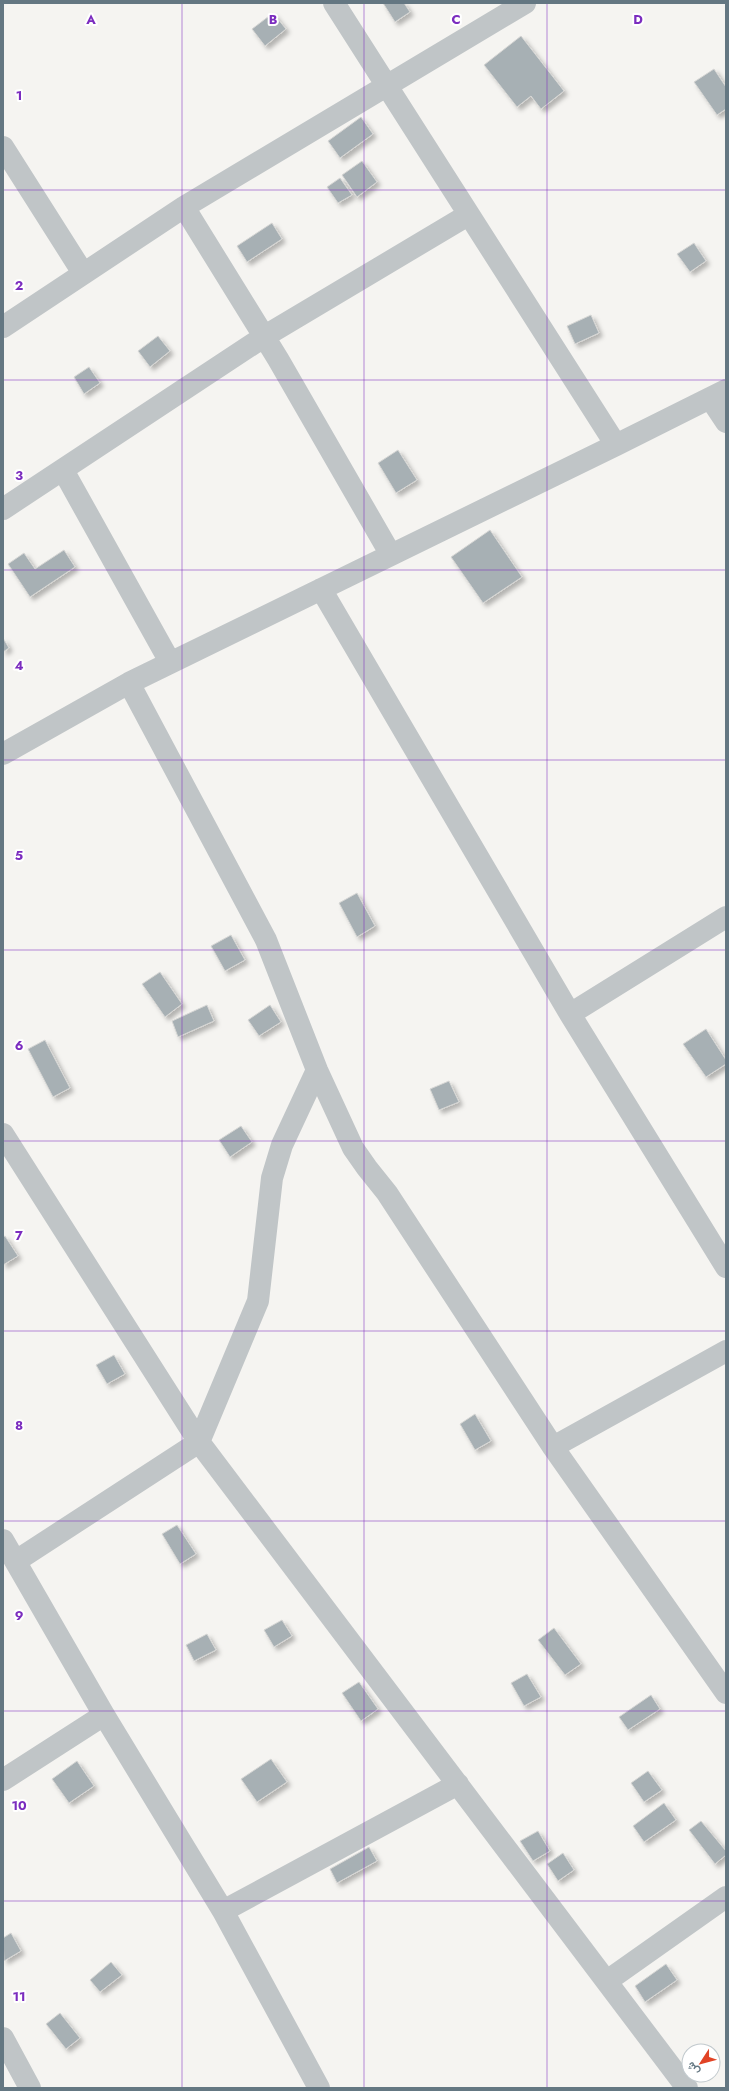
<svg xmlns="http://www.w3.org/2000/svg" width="729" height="2091" viewBox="0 0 729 2091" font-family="Jost,Vazirmatn,sans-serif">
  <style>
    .building { fill: #a7b0b4; stroke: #d6d6d4; filter: url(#shadow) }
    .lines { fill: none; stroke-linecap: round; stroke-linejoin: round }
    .street { stroke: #c0c5c7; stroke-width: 22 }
    .grid { fill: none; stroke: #7b2cbf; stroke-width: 1; stroke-opacity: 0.55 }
    .grid-label { font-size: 13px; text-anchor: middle; font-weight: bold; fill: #7b2cbf; stroke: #fff; stroke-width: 4; stroke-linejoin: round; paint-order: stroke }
  </style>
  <defs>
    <filter id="shadow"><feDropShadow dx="3.5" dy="3.5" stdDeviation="2" flood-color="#0004"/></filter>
  </defs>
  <rect width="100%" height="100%" fill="#f5f4f1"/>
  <path class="building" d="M383,3H404L410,12L395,22Z
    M273,13L286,29L265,46L252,29Z
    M521,36L564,91L541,109L531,96L517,107L484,65Z
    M714,69L726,87V109L717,115L694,82Z
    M361,117L373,134L340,158L328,141Z
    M362,161L377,182L357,197L342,175Z
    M340,178L352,195L338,203L327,187Z
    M272,223L282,239L247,262L237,246Z
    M694,243L706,261L690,272L677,254Z
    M591,315L599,333L575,344L567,326Z
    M158,336L170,351L150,367L138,351Z
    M89,367L100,383L84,394L74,377Z
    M398,450L417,480L396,493L378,463Z
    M490,530L522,577L483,603L451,557Z
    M64,550L75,567L30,597L8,564L24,553L35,569Z
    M3,638L9,648L3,652Z
    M357,893L375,926L357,937L339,903Z
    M231,935L245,960L225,971L211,946Z
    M160,972L182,1004L165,1017L142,984Z
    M207,1005L214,1021L178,1037L172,1021Z
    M270,1005L281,1022L259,1036L248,1020Z
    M706,1029L726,1060V1064L706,1077L683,1044Z
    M45,1040L70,1088L53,1097L28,1049Z
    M449,1081L459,1102L439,1110L430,1089Z
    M241,1126L252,1142L230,1157L219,1140Z
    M5,1236L18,1256L3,1265V1237Z
    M114,1355L125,1374L107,1384L96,1365Z
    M475,1414L491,1441L475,1450L460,1424Z
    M177,1525L196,1554L180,1564L162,1534Z
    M282,1620L292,1636L274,1647L264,1630Z
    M554,1628L581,1664L565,1675L538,1640Z
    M207,1634L216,1650L194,1661L186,1645Z
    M527,1674L541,1697L524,1706L511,1683Z
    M359,1682L378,1709L361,1721L342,1693Z
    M651,1695L660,1709L628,1730L619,1717Z
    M271,1759L287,1782L257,1802L241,1779Z
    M77,1761L94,1786L69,1803L52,1779Z
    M648,1771L662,1790L644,1802L631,1783Z
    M664,1803L676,1820L644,1842L633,1826Z
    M701,1821L726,1851V1855L715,1864L689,1830Z
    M538,1831L550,1851L533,1861L520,1841Z
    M369,1847L377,1861L337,1883L330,1869Z
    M563,1853L574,1870L558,1881L547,1864Z
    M11,1933L21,1951L4,1961L3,1938Z
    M111,1962L122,1975L100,1992L90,1980Z
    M666,1964L677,1980L645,2002L635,1986Z
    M60,2013L80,2038L66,2049L46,2024Z"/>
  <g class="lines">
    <path class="street" d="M334,3L616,445
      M3,147L83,273
      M184,207L278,359L391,555
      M3,327L184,207L525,3
      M710,398L726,422
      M63,470L170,662
      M3,509L265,336L468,215
      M321,589L570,1014L726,1267
      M129,683L266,940L317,1070L353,1148L367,1168L387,1193L553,1447L726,1693
      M3,754L129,683L616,445L726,390
      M570,1014L726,917
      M3,1134L199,1442L687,2088
      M553,1447L726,1351
      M3,1540L104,1715L223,1911L319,2088
      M16,1561L199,1442L258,1301L272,1178L282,1145L317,1070
      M3,1780L104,1715
      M223,1911L458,1784
      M607,1981L726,1897
      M3,2038L30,2088"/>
  </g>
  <path class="grid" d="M182,3V2088M364,3V2088M547,3V2088M3,190H726M3,380H726M3,570H726M3,760H726M3,950H726M3,1141H726M3,1331H726M3,1521H726M3,1711H726M3,1901H726"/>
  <g class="grid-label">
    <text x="91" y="24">A</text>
    <text x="273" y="24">B</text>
    <text x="456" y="24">C</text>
    <text x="638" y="24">D</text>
    <text x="19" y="100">1</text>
    <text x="19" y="290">2</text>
    <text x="19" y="480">3</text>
    <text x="19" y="670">4</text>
    <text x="19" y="860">5</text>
    <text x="19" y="1050">6</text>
    <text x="19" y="1240">7</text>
    <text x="19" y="1430">8</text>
    <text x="19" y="1620">9</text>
    <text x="19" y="1810">10</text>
    <text x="19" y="2001">11</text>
  </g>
  <rect width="729" height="2091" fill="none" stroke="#647782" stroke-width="8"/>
  <g transform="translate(701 2063) rotate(234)"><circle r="19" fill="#ffffff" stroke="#c1c9cd"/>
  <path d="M0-3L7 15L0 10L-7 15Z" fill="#e14325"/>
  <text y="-6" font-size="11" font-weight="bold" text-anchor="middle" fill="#647782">ش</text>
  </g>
</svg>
